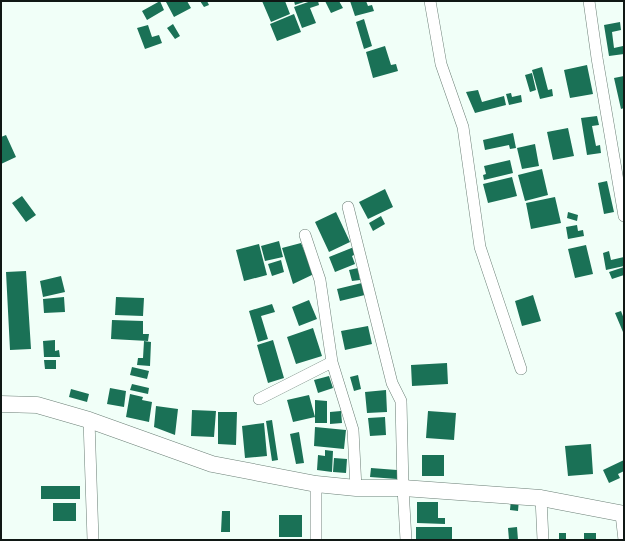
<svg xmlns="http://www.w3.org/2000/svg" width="625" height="541" viewBox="0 0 625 541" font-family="Signika,sans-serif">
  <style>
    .building { fill: #1a7156 }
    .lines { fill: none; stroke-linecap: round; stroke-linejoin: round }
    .street-casing { stroke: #6b7f76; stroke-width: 12 }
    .secondary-casing { stroke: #6b7f76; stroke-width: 17 }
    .street { stroke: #fff; stroke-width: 11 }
    .secondary { stroke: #fff; stroke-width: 16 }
  </style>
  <rect width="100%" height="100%" fill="#f1fff8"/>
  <path class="building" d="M160,1L164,10L147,20L142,11Z
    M167,1H187L191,8L174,17L166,2Z
    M200,1H207L209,5L204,7Z
    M262,1H285L290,14L271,22Z
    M294,1H307L295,5Z
    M311,1H318L319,5L310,8L316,23L302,28L294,7Z
    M325,1H339L343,8L331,13Z
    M350,1H366L368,6L372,5L374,11L355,16Z
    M294,14L301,32L277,41L270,24Z
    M364,19L372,46L364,49L356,22Z
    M620,22L621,30L612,32L614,48L623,46L624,54L609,56L604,25Z
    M173,24L180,36L175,39L167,28Z
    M148,25L152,37L159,35L162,43L145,49L137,28Z
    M385,46L391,65L396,64L398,71L373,78L366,52Z
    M587,65L593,94L570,98L564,70Z
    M542,67L548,90L552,89L553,96L540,99L532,70Z
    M532,73L536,90L530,92L525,75Z
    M624,76V108L621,109L614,78Z
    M478,90L482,102L504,96L506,105L475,113L466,92Z
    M511,93L512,97L521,95L522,102L509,105L506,94Z
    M597,116L599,125L592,126L596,146L600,145L601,153L587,155L581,118Z
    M568,128L574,156L553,160L547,132Z
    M513,133L516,148L510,149L509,145L485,150L483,140Z
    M6,135L16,157L1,164V137Z
    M535,144L539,166L522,169L517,148Z
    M510,160L513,173L484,180L483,175L486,174L484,166Z
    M542,169L548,195L525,201L518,175Z
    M512,177L517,196L488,203L483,184Z
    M607,181L614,212L604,214L598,183Z
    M385,189L393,207L368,219L359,202Z
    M22,196L36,215L26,222L12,203Z
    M555,197L561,223L531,229L526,203Z
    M336,212L350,242L329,252L315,222Z
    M568,212L578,215L577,221L567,218Z
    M381,216L385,224L373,231L369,223Z
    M577,225L578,231L583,230L584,236L568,239L566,227Z
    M279,241L283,257L265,261L261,246Z
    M301,243L314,274L293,284L282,248Z
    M259,244L267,275L244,281L236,250Z
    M586,245L593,274L575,278L568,249Z
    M354,247L356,254L352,256L355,264L335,272L329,257Z
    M609,251L611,260L624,257V266L606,270L603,253Z
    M281,260L284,272L272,276L268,264Z
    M624,267V275L612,279L609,272Z
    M358,268L360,280L352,281L349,270Z
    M26,271L31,349L10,350L6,272Z
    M61,276L65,292L43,297L40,281Z
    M366,282L369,294L340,301L337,289Z
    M533,295L541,321L522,326L515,301Z
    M64,297L65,312L44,313L43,299Z
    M116,297L144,298L143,316L115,315Z
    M309,300L317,319L299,326L292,307Z
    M272,304L275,312L261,316L268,339L258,342L249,311Z
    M621,311L624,319V332H623L615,313Z
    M112,320L143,321V334H149L148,341L111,339Z
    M368,326L372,344L345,350L341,331Z
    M313,328L322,356L296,364L287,337Z
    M55,340V351L59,350L60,357H44L43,341Z
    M273,340L284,378L268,383L257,345Z
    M144,341L151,342L150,366L137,365L138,358H143Z
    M44,360H56V369H45Z
    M447,363L448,384L412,386L411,365Z
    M132,367L149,371L147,379L130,375Z
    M358,375L361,389L354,391L350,377Z
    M329,376L333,388L318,393L314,380Z
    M132,384L149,388L148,394L130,390Z
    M110,388L126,391L124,407L107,404Z
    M71,389L89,394L87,402L69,397Z
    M386,390L387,412L367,413L365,392Z
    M130,394L143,397L142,400L152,402L149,422L126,417Z
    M309,395L315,417L293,422L287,400Z
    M315,400L327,401V423H315Z
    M156,406L178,409L175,435L154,427Z
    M192,410L216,411L214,437L191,436Z
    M341,411L342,423L330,424V412Z
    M428,411L456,413L454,440L426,438Z
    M218,412H237L236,445L218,444Z
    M385,417L386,435L370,436L368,418Z
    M272,420L278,460L272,461L266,421Z
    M264,423L267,456L245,458L242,426Z
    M315,427L346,430L344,449L314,446Z
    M299,432L304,463L296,464L290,434Z
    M591,444L593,474L568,476L565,446Z
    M325,450L333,451L332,472L317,470L318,455L325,456Z
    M422,455H444V476H422Z
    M334,458L347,459L346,473L333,472Z
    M624,460V471L618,474L620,478L609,483L603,470Z
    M371,468L397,470V479L370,477Z
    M41,486H80V499H41Z
    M511,499H519L518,511L510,510Z
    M417,502H438V518H445V524L417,523Z
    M53,503H76V521H53Z
    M222,511H230V532H221Z
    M279,515H302V537H279Z
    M416,527H452V540H416Z
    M517,527L518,540H509L508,528Z
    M559,533H566V540H559Z
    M584,533H596V540H584Z"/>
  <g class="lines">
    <g class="street-casing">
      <path id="street" d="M430,1L441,64L463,127L480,247L521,369
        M589,1L597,58L624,216
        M348,207L392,383L401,401L403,488L406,540
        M305,235L320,280L332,362L353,430L356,488
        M259,399L332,362
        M89,420L93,540
        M541,498L543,540
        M621,514L624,540
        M316,540V484"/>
    </g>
    <g class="secondary-casing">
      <path id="secondary" d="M1,404L37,405L89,420L212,464L316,484L356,488H403L541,498L624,514"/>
    </g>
    <use href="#street" class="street"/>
    <use href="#secondary" class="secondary"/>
  </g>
  <rect width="625" height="541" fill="none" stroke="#101815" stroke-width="4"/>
</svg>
